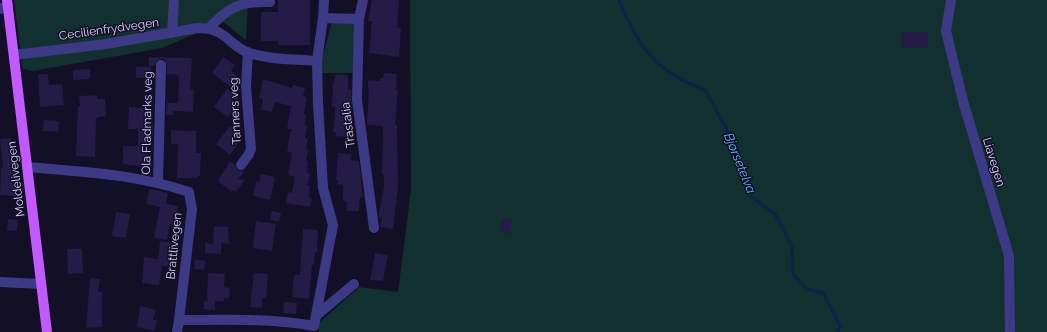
<svg xmlns="http://www.w3.org/2000/svg" width="1047" height="332" viewBox="0 0 1047 332" font-family="Raleway,sans-serif">
  <style>
    .green { fill: #12302f }
    .lines { fill: none; stroke-linecap: round; stroke-linejoin: round }
    .stream { stroke: #0c2248; stroke-width: 3 }
    .building { fill: #241b47 }
    .minor { stroke: #3d3a85; stroke-width: 10 }
    .major { stroke: #c25bff; stroke-width: 10 }
    .labels { text-anchor: middle; dominant-baseline: central; stroke-width: 3; stroke-linejoin: round; paint-order: stroke }
    .street-label { font-size: 12px; fill: #d9d4ff; stroke: #130f26 }
    .water-label { font-size: 13px; font-style: italic; fill: #62b6ff; stroke: #130f26 }
  </style>
  <rect width="100%" height="100%" fill="#130f26"/>
  <path class="green" d="M14,0H248L246,40L223,22L162,48L33,71L23,69Z
    M410,0H1047V332H319V323L359,287L398,292L411,190Z
    M332,22L355,23V73H321V62Z"/>
  <g class="lines">
    <path class="stream" d="M619,0C638,47 656,72 705,90L726,128L753,198L775,214L792,247L793,274L807,289L823,293L841,327L836,332"/>
  </g>
  <path class="building" d="M278,0H310V45H278V41H261V12H278Z
    M372,0H399L397,27L401,28L399,57L369,53L372,21H368Z
    M928,32V47L901,48V33Z
    M149,57L192,58L190,89H194L193,112L173,111V115H166L167,103H178L179,79L178,75L167,74V65L164,59L158,60L154,66H149Z
    M223,57L235,65L231,70L239,79L232,88L212,73Z
    M136,67H151V78H136Z
    M90,69V79L73,80V70Z
    M384,73L397,74L396,89L398,90L395,125H397L398,186L393,229L380,227L382,217H379V214L384,187V175H382L383,126L367,125L369,89H368V80L380,81V78H383Z
    M38,74H48L49,85L62,84L64,105L40,107Z
    M336,74L348,75V89L351,90L352,111H350L349,137L335,136L336,132H333L335,111V107H332L333,85Z
    M263,79L292,88L293,85L305,88L303,96L307,97L304,114H306L305,125L307,126L305,138H308L306,149L308,150L306,161H308L307,173H310L307,185H310L309,197L312,199L310,207L286,203L288,192L292,193L295,177L288,175L292,153L287,151L291,129H287L291,106L275,102L272,112L261,110L263,99L259,98Z
    M227,89L239,97L234,105L236,106L228,117L214,107Z
    M97,95V99H105L106,116L98,117L96,119L95,157L76,156L78,106H80L79,96Z
    M129,107L144,108V123H153V135H149V147L147,146L146,160H144V166L123,164V146H138V129H128Z
    M44,120L59,121L58,132L43,131Z
    M230,126L241,134L236,142L238,143L230,155L216,144Z
    M171,130L196,131V153H201L200,176H198V178H177L178,144H171Z
    M11,138L12,160H14L15,174H17L15,196L0,195L1,168H3L0,139Z
    M338,153L352,154L351,160L359,161L363,197H360L359,211H347L346,201H343V185L337,184L338,180H336Z
    M230,161L235,165L237,170L244,172L238,179L245,180L236,192L233,190L232,192L218,181Z
    M261,174L275,177L270,200L253,196L256,181L259,183Z
    M149,189L168,193L166,204L178,206L175,225L170,224L167,240L154,238L160,207L147,204Z
    M272,211L281,213L279,222L270,220Z
    M116,212L130,214L126,238L112,236Z
    M502,218L512,220L509,234L499,231Z
    M8,219L18,220L17,231L7,230Z
    M256,221L276,224L272,251L253,248Z
    M214,226L228,227L229,244L221,243V254L205,253V243L213,244Z
    M303,229L318,230L317,252H315L314,265H312L309,299L292,297L294,275H300Z
    M160,241L174,243L172,267L162,266L159,285L142,283L144,257L158,259Z
    M67,249H82L83,273L68,274Z
    M375,253L388,255L383,281L370,280Z
    M195,259L205,261L204,270L194,269Z
    M208,273L225,274L224,287L230,288L229,298H224V301H215V310L204,309V301H207Z
    M254,273L268,274L266,298H262V308L250,307Z
    M90,278L100,279L98,292H102V327L86,328Z
    M284,302L297,303L296,314L283,313Z
    M140,306L156,310L153,320H157L154,331L137,327Z"/>
  <g class="lines">
    <path class="minor" d="M363,0L359,19L357,100L374,228
      M951,0L946,31L963,101L1009,256L1010,332
      M0,9L8,5
      M323,18L359,19
      M209,28C229,7 240,1 270,2
      M172,33L174,0
      M14,55L106,44L197,28C228,28 227,45 249,53C271,60 295,59 317,61
      M241,165L249,154L251,149L246,86L248,52
      M28,167C84,172 135,174 189,192L192,209L179,320C224,320 269,318 314,326L333,225L323,188L318,103L317,61L323,18L324,0
      M158,182L161,65
      M0,282L41,284
      M317,315L354,284
      M177,332L179,320"/>
    <path class="major" d="M7,0L47,332"/>
  </g>
  <g class="labels">
    <g class="street-label">
      <text transform="translate(109 29) rotate(-8)">Cecilienfrydvegen</text>
      <text transform="translate(235 111) rotate(-93)">Tanners veg</text>
      <text transform="translate(147 123) rotate(-89)">Ola Fladmarks veg</text>
      <text transform="translate(348 125) rotate(-97)">Trastalia</text>
      <text transform="translate(994 162) rotate(73)">Liavegen</text>
      <text transform="translate(16 179) rotate(-97)">Moldelivegen</text>
      <text transform="translate(174 246) rotate(-84)">Brattlivegen</text>
    </g>
    <g class="water-label">
      <text transform="translate(740 163) rotate(68)">Bjørsetelva</text>
    </g>
  </g>
</svg>
